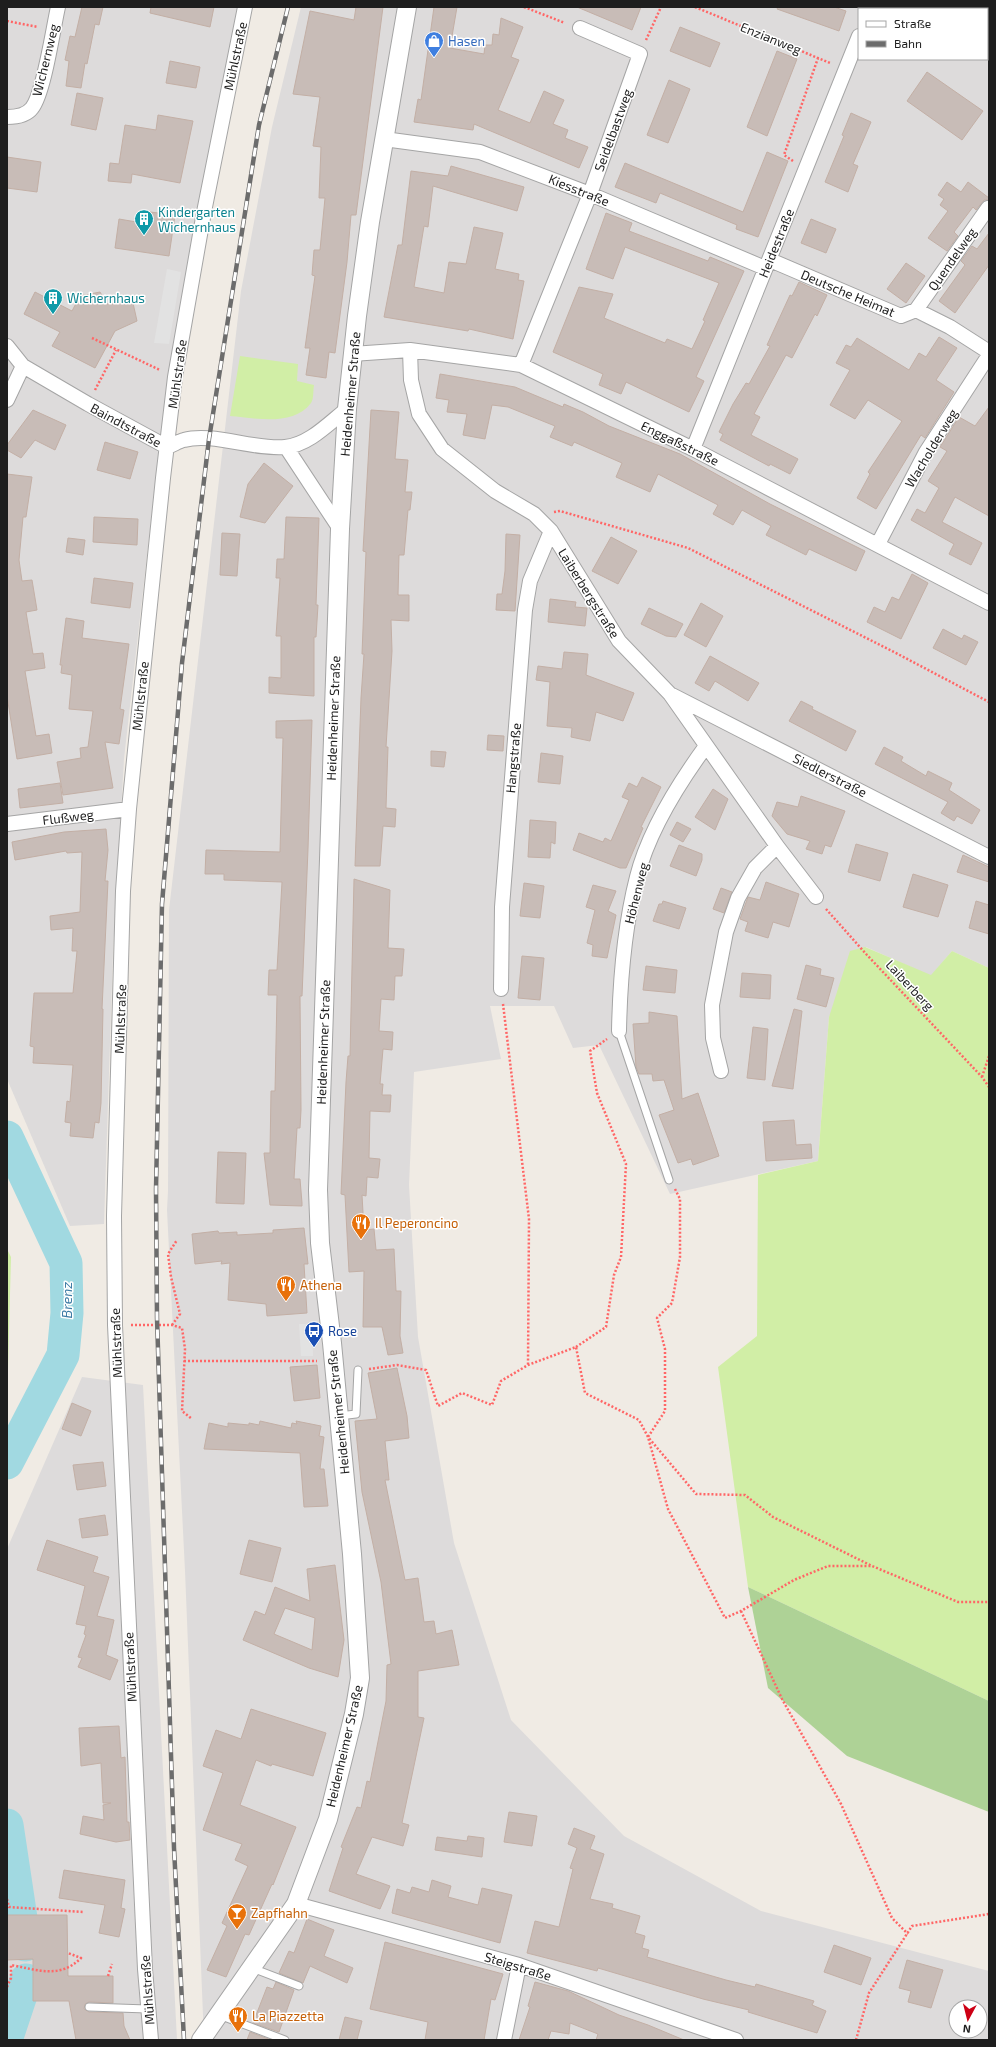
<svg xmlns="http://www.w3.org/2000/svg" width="996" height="2047" viewBox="0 0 996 2047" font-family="'Exo 2',sans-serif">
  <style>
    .residential { fill: #dddbdb; fill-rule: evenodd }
    .grass { fill: #d1eea6 }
    .forest { fill: #aed296 }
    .parking { fill: #e2e2e2 }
    .water { fill: #a1d9e1 }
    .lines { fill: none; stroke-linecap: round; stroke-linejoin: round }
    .river { stroke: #a1d9e1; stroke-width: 33 }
    .building { fill: #c8bcb7; stroke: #c3afa5; fill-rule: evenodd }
    .service-casing { stroke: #a5a5a5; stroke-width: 9 }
    .minor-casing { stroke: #a5a5a5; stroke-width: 16 }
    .tertiary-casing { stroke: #a5a5a5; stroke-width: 20 }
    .path { stroke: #f66; stroke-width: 2.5; stroke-dasharray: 2 2; stroke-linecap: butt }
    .service { stroke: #fff; stroke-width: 7 }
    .minor { stroke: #fff; stroke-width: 14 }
    .tertiary { stroke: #fff; stroke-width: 18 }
    .rail-casing { stroke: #6c6c6c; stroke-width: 4.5 }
    .rail { stroke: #fff; stroke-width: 3; stroke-dasharray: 9; stroke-linecap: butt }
    .labels { text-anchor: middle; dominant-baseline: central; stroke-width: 3; stroke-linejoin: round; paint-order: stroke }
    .street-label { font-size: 13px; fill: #1e1e1e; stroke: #fff }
    .shop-label { font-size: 13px; fill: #366cbe; stroke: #fff; text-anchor: start }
    .culture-label { font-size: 13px; fill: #0d838f; stroke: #fff; text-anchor: start }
    .food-label { font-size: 13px; fill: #c56008; stroke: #fff; text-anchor: start }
    .transit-label { font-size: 13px; fill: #164399; stroke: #fff; text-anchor: start }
    .water-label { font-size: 14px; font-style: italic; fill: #3f7ca5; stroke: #fff }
  </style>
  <rect width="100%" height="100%" fill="#f0ebe4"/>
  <path class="residential" d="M7,7H246L158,458L124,759L113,952L104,1224L70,1226L7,1079Z
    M301,7H989V968L952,951L931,976L866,947L829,1017L818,1161L670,1194L599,1045L573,1048L554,1006H490L501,1059L414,1072L409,1185L418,1337L454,1543L511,1720L624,1836L761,1911L989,1971V2040H204L185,1571L167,1210L168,1191L169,910L241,291L272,127ZM859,9H987V59H859ZM956,2007H980V2031H956Z
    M82,1377L143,1385L177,2040H7V1844L11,1843L7,1817V1549Z"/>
  <path class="grass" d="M240,356L298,364L297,381L314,385C313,390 314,399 311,403C293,427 255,418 230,416Z
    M865,947L931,975L952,951L989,968V1701L748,1587L718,1367L757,1336L758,1175L818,1161L829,1017L850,951Z
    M7,1249L11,1257L7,1407Z"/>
  <path class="forest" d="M748,1587L989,1701V1812L847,1756L768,1688Z"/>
  <path class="parking" d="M167,269L181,272L169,344L154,343Z
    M299,1324H312L313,1356H301Z"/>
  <path class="water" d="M20,1998L23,2008L15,2040H7C7,2020 1,2009 20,1998Z"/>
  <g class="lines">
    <path class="river" d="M7,1137L66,1263L67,1313L63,1355L7,1463
      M7,1825L25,1945
      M7,2037L26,1980"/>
  </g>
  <path class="building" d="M82,7H103L99,25L95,24L87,64L85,63L81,88L66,86L69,61L65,60L70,36L75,37Z
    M151,7H214L210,27L150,13Z
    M356,7H383L356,215H351L347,262L335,353L329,352L326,378L306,375L310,348H305L315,276L312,275L314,250H320L325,198H319L321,147L313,146L320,97L293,94L310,11L354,20Z
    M434,7H457L450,48L484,54L485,45H492L493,34L499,35L501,18L523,27L511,57L519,60L498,110L530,123L544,91L564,100L553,124L568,130L565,138L588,147L579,168L474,124L473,130L414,122L418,99L421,100Z
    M577,7H641L632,30Z
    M778,7H834L846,11L839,31L777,9Z
    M680,27L720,43L710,67L670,51Z
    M777,51L797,59L767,136L747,127Z
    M170,61L200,67L196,88L166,83Z
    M927,72L983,111L962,140L907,101Z
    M669,80L690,89L668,143L647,135Z
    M77,93L103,98L96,130L71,125Z
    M851,113L871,122L853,164L858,166L848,192L825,182L844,136L842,135Z
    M158,115L193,121L180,183L132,174L131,183L108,181L110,163L119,164L125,125L156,130Z
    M767,152L788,161L758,237L736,229L737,225L660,193L656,203L615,187L625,163L743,212Z
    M7,157L41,162L37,192L7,188Z
    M451,166L524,187L517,211L433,186L428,227L424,226L414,287L444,293L449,262L466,264L474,227L503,233L495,269L519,274L518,280L524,281L513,339L469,329L468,331L384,317L398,245H402L411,171L448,176Z
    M947,182L961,192L968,182L989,198V200H984L976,210L973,207L954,232L958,236L947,251L928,238L948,211L940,205L944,199L938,195Z
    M150,212L175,215L169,256L115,248L119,219L148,224Z
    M606,213L632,223L629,231L708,261L710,257L744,271L696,377L704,381L689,412L626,382L621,394L599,385L603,374L553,352L579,287L613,294L604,318L665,343L667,339L692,349L705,321L703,320L719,283L625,247L613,279L586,269Z
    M811,219L836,229L826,253L801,243Z
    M989,233V265L955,313L939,301L965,265L961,261L972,246L977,249Z
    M906,263L925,276L906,303L887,289Z
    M799,282L827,295L817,316L815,314L792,358L786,355L754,414L760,417L751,435L798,459L790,474L770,464L769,466L720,440L723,434L719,432L733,404L746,383L749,384L770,346L767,345L790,295L792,296Z
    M35,292L72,311L80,296L100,292L107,304L133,303L137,321L115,331L95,368L52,346L60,332L24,314Z
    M939,337L957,348L936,380L954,392L925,438L921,435L876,509L857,498L870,474L868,472L902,421L868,400L855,419L830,405L850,370L836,363L846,345L851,347L857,338L909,370L919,353L926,357Z
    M440,374L515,387L563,407L564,404L583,412L609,426L680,454L770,504L865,551L856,571L809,549L806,555L766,535L771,526L742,510L733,525L713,514L718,505L658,474L650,492L616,477L622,463L574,442L572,446L550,437L555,426L508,407L492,405L485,439L463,435L467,414L447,412L449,400L436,398Z
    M989,407V516L955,497L942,522L982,543L971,565L949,554L954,544L911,520L917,509L925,513L939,488L928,481L947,451L940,447L959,417L975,426Z
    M33,410L66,425L55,450L35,440L21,458L7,450V445Z
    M371,410L399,412L395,459L408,460L405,492H412L410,510H408L404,555H399L398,595H409V621L391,620L392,651L386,747H388L386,808L396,809L395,827L383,826L380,866H355L361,698L364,654H362L366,552L363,551Z
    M105,442L138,452L130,479L97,470Z
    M264,463L293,486L265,523L240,517L248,484Z
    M7,474L32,477L26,517H23L19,560L22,581L32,580L37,610L26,612L33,654L43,653L45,668L25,671L36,736L49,734L52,753L17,759L7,696Z
    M94,517L138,519L137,545L93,542Z
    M286,517L319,518L316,605H318L316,637H314V696L269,693V677L281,678V636H276L280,578H276L277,559H284Z
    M222,533L240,534L237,576L220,575Z
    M506,534L520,535L515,611L496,610L497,594H502L505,571Z
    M611,537L637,551L618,584L592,571Z
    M68,538L85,540L83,555L66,552Z
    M912,574L928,583L901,639L867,622L874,607L885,612L892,597L899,600Z
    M94,578L133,583L130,608L91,603Z
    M550,599L576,602L575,607L587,608L585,626L548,622Z
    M701,603L723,616L706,647L684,635Z
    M649,608L683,624L676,637L666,636L641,624Z
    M66,618L84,621L82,638L129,644L120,709L124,710L119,744L105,742L113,788L63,795L57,762L81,758L80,748L88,747L93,711L69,709L72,675L61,673L62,665H60Z
    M943,629L962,639L964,635L978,642L966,665L933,648Z
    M564,652L588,654L586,675L634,693L623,721L596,712L590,741L571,737L572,728L547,726L550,682L536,680L538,666L562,669Z
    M710,656L759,683L748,701L715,681L709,691L695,683Z
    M801,701L813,707L812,709L856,731L846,751L789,721Z
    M312,720L308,849L302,996H300L301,1110L300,1128H297L294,1179H300L302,1203V1206L270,1205L264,1153H270L271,1091H275L277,995H268L269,970H277L282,882L224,880V874H205L206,850L280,852L283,738H276V721Z
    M488,735L504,736L503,751L487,750Z
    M884,747L903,757L901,761L926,776L928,771L952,783L949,790L980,810L972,824L957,816L954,821L941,813L948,802L875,764Z
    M431,751L446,752L444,767L431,766Z
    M541,753L563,756L560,784L538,782Z
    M642,777L661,787L641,827L643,828L626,868H620L573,850L579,833L603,842L605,838L611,841L629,800L622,797L629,783L637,787Z
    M60,783L63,803L20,808L18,789Z
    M713,789L728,799L715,830L695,817Z
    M801,796L845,811L831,847L825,845L822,854L806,849L810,841L787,834L772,816L777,802L798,807Z
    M530,820L556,822L555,844L551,842L550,858L528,857Z
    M677,822L691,829L683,842L670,835Z
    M106,829L108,850L105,881H108L102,1009H103L101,1103L99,1123L95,1122L93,1138L70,1136L71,1123L65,1122L67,1101L70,1102L73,1065L33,1063L34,1047L30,1046L34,993H73L77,951H72L73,928L51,930L50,916L80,912L82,852L67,853L66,851L15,860L12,842L64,832Z
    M856,844L888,853L880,881L848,872Z
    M679,845L702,854V860L696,876L670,866Z
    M963,855L989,867V882L957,872Z
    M913,874L948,885L938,917L903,907Z
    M354,879L390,890L388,948L404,949L402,976H395L394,1000L381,999L379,1031L393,1032L392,1050L383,1049L380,1084H383L382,1095H391L390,1112L370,1111L369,1158L380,1159L378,1178L367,1177L366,1196L362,1195L364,1230L374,1229L376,1250L394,1249L396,1291H401L400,1336L403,1353L388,1355L382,1327H363L364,1271L349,1272L345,1195L341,1194L346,1082L348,1056H350Z
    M766,882L799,894L789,927L773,922L768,938L745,931L748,922L740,919L748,897L760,900Z
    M524,883L544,886L540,918L520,916Z
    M593,885L616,891L608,911L616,915L607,958L592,956L593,945L587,943L595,910L586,907Z
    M721,888L732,892L724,913L713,909Z
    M663,901L686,908L679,929L653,921L659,904H662Z
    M976,901L989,905V934L969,928Z
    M522,956L544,958L540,1000L518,998Z
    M806,965L821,969L820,975L834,978L826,1007L797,999Z
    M646,966L677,970L675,993L643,990Z
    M742,973L771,975L770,999L740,997Z
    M794,1009L802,1011L793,1089L772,1086Z
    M649,1012L677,1016L682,1099L698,1093L719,1156L693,1165L691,1159L678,1163L659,1115L674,1110L664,1080L653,1081L652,1074H639L636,1067L633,1024L649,1023Z
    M753,1027L768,1029L765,1080L747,1078Z
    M794,1120L796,1145L811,1144L812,1158L766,1161L763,1122Z
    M218,1152L246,1153L244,1204L216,1203Z
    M304,1228L308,1264H304L307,1313L267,1316L266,1304L228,1300L230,1263L221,1264L222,1261L195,1264L192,1234L218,1231L219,1233L237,1232V1235L273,1233V1230Z
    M317,1365L320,1398L294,1401L290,1367Z
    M397,1368L407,1416L409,1438L385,1441L389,1480H385L405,1580L418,1578L424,1622L434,1621L436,1634L452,1630L459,1665L418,1671V1717L424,1718L402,1823L409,1825L403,1846L372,1837L356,1874L390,1886L380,1909L329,1891L343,1848L341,1847L357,1807L361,1808L367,1781L370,1782L386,1701L387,1665L391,1664L381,1582L362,1492L355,1421L377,1419L368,1373Z
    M72,1403L91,1411L81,1436L62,1429Z
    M260,1421L291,1428L292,1423L297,1424L296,1421L321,1426L319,1436L324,1437L320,1469H324L328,1506L304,1507L300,1453L204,1449L209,1423L228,1427V1423L249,1425V1423L259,1425Z
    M103,1462L106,1486L77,1490L73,1465Z
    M105,1515L108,1535L82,1538L79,1519Z
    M47,1540L98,1557L93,1572L109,1577L97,1616L114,1620L106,1655L118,1660L110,1680L78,1667L82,1658L78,1657L86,1635L84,1634L86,1626L76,1624L85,1586L37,1570Z
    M249,1540L281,1548L272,1582L240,1574Z
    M335,1565L344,1640L338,1677L309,1668L243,1640L255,1611L265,1615L275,1587L310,1601L307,1569ZM285,1608L315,1618L312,1650L274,1634Z
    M251,1709L326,1733L313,1776L272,1764L271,1766L256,1760L240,1805L296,1827L273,1885L272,1884L249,1935L245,1934L226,1977L207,1970L227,1926L222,1923L248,1866L235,1860L242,1844L203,1830L223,1773L203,1766L216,1730L241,1739Z
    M119,1726L121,1758L125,1757L127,1822H129L130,1840L116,1842L80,1834L83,1816L104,1820L103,1805L111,1803H103L101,1763L81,1766L79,1728Z
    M509,1812L537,1816L532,1846L504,1842Z
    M574,1828L595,1836L590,1849L604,1854L590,1899L613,1904L612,1908L640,1916L635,1933L645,1936L642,1948L649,1950L647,1957L726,1980L755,1987L756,1984L814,2001L812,2005L826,2011L817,2033L748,2012L749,2010L703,1999L598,1968L597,1971L527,1953L535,1921L559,1927L573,1869L570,1868L577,1848L568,1844Z
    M468,1836L484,1838L482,1857L435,1850L437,1837L467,1841Z
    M64,1870L125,1880L121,1908L125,1909L119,1937L99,1933L105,1905L59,1898Z
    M432,1880L451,1886L448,1897L478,1905L482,1888L512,1895L500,1943L392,1913L397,1889L410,1893L412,1887L429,1892Z
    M7,1915H67L68,1976H113V2003L89,2002L85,2004L84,2009L89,2012L123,2013L124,2026L130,2040H76L69,2001H33V1959L7,1960Z
    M307,1919L334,1930L324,1956L353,1968L347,1983L310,1966L303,1983L279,1973L289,1951L294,1953Z
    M385,1942L503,1974L495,2000L491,1999L484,2040H425L428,2022L370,2009Z
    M834,1945L871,1958L861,1985L824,1972Z
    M907,1960L943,1970L931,2008L908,2002L911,1991L899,1988Z
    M276,1982L294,1990L279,2032L253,2023L267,1987L273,1989Z
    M535,1982L568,1991L619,2015L648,2025L684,2040H596L598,2034L570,2023L569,2034L551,2031L548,2040H519L530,2007L528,2006Z
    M345,2017L362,2021L357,2040H339Z
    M250,2032L271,2040H247Z"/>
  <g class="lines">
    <g class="service-casing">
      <path id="service" d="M619,1031L669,1180
        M339,1416L356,1414L358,1370
        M252,1968L299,1986
        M89,2007L147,2009
        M219,2015L285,2040"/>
    </g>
    <g class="minor-casing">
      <path id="minor" d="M870,9V7
        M7,117C16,117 26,116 32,108C44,93 53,29 58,7
        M384,139L480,152L590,194L765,268
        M770,260L901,316L916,310L950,327L989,352
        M916,310L988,208
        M7,346L23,366L88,404L167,447
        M410,350L411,380L419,414L442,449L495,491L534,514L551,531L619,641L670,694L777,846L816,897
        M352,354L410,350L521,365L693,449L989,603
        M521,365L590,194L640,54L580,28
        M7,400L23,366
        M167,447C173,445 179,441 184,440C212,432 254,450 285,447C309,445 329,423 347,409
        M286,447L340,529
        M693,449L859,36
        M878,544L926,452L989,355
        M672,695L989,857
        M7,824L129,809
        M501,989L502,907L525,610L530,581L551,531
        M619,1031C620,979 624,928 637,877C648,833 679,783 706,746
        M721,1071L713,1038L712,1005L726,932L738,898L755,868L777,846
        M296,1904L519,1965L736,2040
        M151,2040L145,1969L115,1325L114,1216L123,891L129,809L163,478L175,377L204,212L245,7
        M504,2040L519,1965"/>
    </g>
    <g class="tertiary-casing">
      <path id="tertiary" d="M201,2040L296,1904L328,1819L354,1714L360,1678L352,1554L332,1343L320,1243L318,1190L340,529L347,409L357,316L370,222L407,7"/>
    </g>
    <path class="path" d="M524,7L565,23
      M695,7L830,63
      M7,21L38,27
      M646,40L661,7
      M793,161L784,155L818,58
      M92,338L160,370
      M95,390L116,350
      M554,512L560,511L688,548L894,652L989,702
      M826,909L867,955L982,1077L989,1087
      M503,1004L529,1219L528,1365
      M982,1077L989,1056
      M675,1189L680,1199V1257L672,1303L657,1318L665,1349V1411L648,1437L668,1509L725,1618L741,1611L794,1580L828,1566H871
      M131,1325H172L182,1328L185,1349L182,1411L192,1419
      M172,1325L180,1314L171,1277L168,1254L177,1240
      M576,1347L606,1327L614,1275L621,1257L626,1164L597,1093L590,1051L607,1039
      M184,1361H317
      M369,1369L397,1365L426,1370L438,1406L462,1393L492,1405L501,1381L528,1365L576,1347L585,1393L639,1420L648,1437L696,1494L745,1495L773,1517L872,1566L958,1602H989
      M741,1611L782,1699L841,1804L892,1918L908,1934
      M7,1899L9,1907L83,1912
      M108,1976L112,1964
      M7,1987L11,1978V1965C38,1970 60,1979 81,1958L68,1953
      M856,2040L869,1993L912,1926L989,1914"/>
    <use href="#service" class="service"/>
    <use href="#minor" class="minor"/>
    <use href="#tertiary" class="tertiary"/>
    <g class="rail-casing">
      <path id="rail" d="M184,2040L174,1848L157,1318L156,1189L162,904L182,663L209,439L259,125L288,7"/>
    </g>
    <use href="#rail" class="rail"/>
  </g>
  <defs>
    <g id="shop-pin" transform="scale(1)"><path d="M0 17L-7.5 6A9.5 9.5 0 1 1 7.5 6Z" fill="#3f7fe0" stroke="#fff"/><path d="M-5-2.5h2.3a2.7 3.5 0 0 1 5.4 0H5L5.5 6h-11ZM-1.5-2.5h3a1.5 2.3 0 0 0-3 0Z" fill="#fff"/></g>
    <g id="building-pin" transform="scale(1)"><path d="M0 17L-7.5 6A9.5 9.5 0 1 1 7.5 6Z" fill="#0f9aa8" stroke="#fff"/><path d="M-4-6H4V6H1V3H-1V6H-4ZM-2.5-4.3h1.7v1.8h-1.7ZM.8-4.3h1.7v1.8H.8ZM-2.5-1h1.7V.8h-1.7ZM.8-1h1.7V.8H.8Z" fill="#fff"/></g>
    <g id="restaurant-pin" transform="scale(1)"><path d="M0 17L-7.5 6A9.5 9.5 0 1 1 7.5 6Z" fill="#e8710a" stroke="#fff"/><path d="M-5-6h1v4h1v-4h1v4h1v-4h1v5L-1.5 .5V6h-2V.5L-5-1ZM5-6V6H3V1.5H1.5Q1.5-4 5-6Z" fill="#fff"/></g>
    <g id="bus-pin" transform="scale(1)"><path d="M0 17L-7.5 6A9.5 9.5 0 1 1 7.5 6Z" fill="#1a4fb4" stroke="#fff"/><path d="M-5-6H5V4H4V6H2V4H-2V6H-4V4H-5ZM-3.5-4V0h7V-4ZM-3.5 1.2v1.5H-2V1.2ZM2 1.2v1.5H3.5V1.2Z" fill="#fff"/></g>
    <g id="bar-pin" transform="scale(1)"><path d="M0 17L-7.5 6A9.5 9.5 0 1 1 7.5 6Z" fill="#e8710a" stroke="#fff"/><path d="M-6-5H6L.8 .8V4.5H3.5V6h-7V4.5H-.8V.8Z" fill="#fff"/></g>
  </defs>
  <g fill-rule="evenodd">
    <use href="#shop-pin" x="434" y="41"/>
    <use href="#building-pin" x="144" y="219"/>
    <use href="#building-pin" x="53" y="298"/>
    <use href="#restaurant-pin" x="361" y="1223"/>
    <use href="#restaurant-pin" x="286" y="1285"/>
    <use href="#bus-pin" x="314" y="1331"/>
    <use href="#bar-pin" x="237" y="1913"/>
    <use href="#restaurant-pin" x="238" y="2016"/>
  </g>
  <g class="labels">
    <g class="street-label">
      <text transform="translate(771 38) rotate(22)">Enzianweg</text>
      <text transform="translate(235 56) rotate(-78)">Mühlstraße</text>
      <text transform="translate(45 60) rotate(-76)">Wichernweg</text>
      <text transform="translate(613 130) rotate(-70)">Seidelbastweg</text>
      <text transform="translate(579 190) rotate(22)">Kiesstraße</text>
      <text transform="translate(776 243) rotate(-68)">Heidestraße</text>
      <text transform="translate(952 259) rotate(-55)">Quendelweg</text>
      <text transform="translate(848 293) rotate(23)">Deutsche Heimat</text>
      <text transform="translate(177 374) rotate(-82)">Mühlstraße</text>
      <text transform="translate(350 394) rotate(-85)">Heidenheimer Straße</text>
      <text transform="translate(126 425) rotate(28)">Baindtstraße</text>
      <text transform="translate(680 443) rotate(26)">Enggaßstraße</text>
      <text transform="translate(931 448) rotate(-59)">Wacholderweg</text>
      <text transform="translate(589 593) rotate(58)">Laiberbergstraße</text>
      <text transform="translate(140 696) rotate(-84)">Mühlstraße</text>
      <text transform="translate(333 718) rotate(-88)">Heidenheimer Straße</text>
      <text transform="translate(513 758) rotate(-85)">Hangstraße</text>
      <text transform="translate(830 775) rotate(27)">Siedlerstraße</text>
      <text transform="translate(68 817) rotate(-7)">Flußweg</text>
      <text transform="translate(636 893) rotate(-76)">Höhenweg</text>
      <text transform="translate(910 985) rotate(47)">Laiberberg</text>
      <text transform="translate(120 1019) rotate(-88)">Mühlstraße</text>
      <text transform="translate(323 1042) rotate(-88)">Heidenheimer Straße</text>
      <text transform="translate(116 1343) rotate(-92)">Mühlstraße</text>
      <text transform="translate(338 1412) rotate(-96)">Heidenheimer Straße</text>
      <text transform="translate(130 1667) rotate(-93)">Mühlstraße</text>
      <text transform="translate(344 1746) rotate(-77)">Heidenheimer Straße</text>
      <text transform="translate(518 1966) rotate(17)">Steigstraße</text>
      <text transform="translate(147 1990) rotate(-94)">Mühlstraße</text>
    </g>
    <g class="shop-label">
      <text x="448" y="41">Hasen</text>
    </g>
    <g class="culture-label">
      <text x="158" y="212">Kindergarten<tspan x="158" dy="15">Wichernhaus</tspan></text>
      <text x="67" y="298">Wichernhaus</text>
    </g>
    <g class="food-label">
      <text x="375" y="1223">Il Peperoncino</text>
      <text x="300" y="1285">Athena</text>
      <text x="251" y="1913">Zapfhahn</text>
      <text x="252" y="2016">La Piazzetta</text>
    </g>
    <g class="transit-label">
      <text x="328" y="1331">Rose</text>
    </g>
    <g class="water-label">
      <text transform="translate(66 1300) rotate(-90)">Brenz</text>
    </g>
  </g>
  <rect width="996" height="2047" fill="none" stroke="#1e1e1e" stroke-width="16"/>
  <rect x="858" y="8" width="130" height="52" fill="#ffffff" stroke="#a5a5a5"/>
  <rect x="866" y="21" width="20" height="6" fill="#ffffff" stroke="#a5a5a5"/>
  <text x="894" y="28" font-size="12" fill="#1e1e1e">Straße</text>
  <rect x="866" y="41" width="20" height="6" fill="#6c6c6c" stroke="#a5a5a5"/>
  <text x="894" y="48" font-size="12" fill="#1e1e1e">Bahn</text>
  <g transform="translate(968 2019) rotate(187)"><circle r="19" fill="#ffffff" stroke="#a5a5a5"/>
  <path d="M0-3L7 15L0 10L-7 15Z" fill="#cd0015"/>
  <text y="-6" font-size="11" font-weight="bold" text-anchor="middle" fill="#1e1e1e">N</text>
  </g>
</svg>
